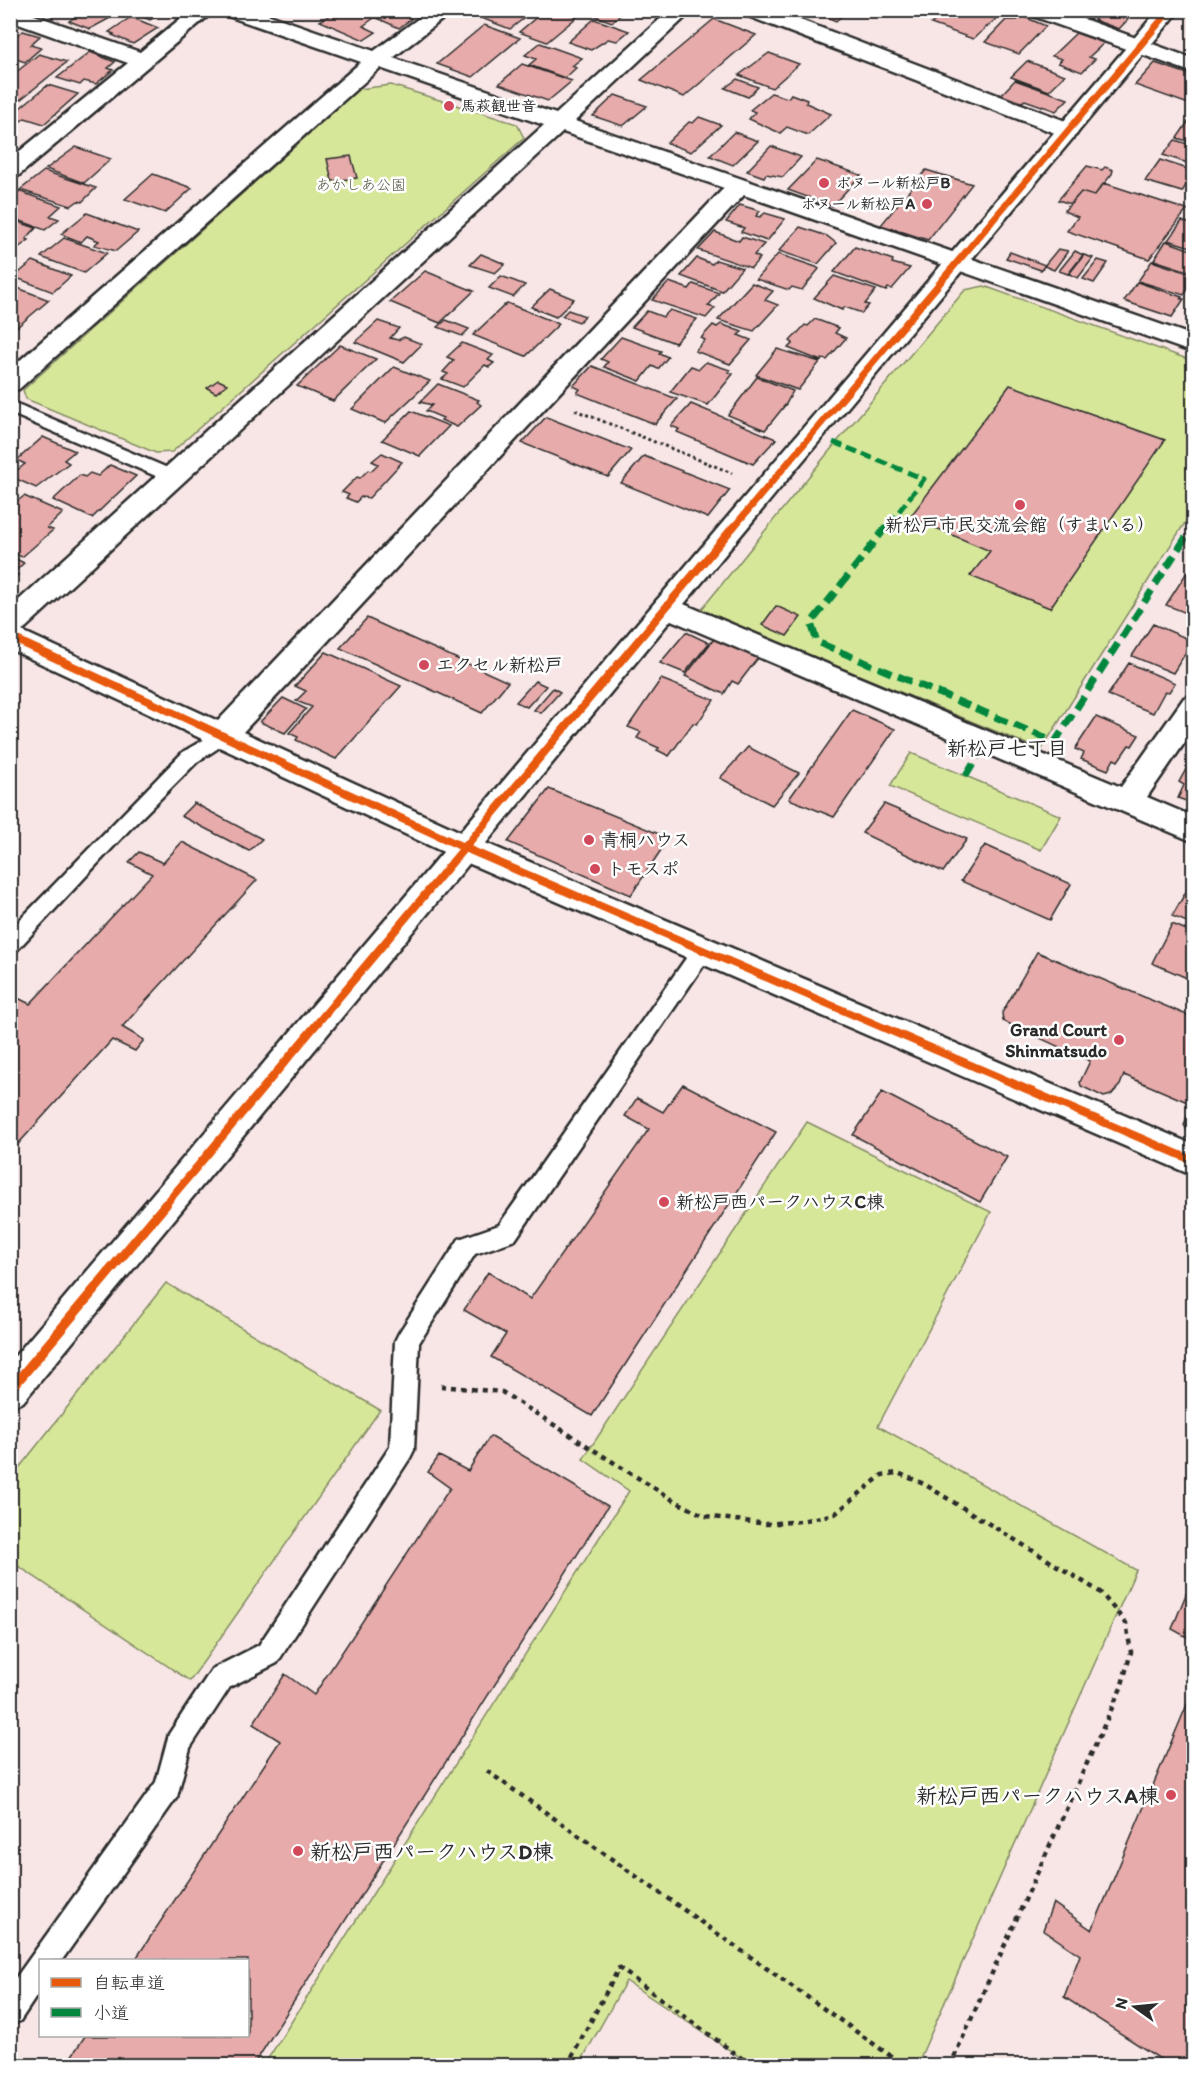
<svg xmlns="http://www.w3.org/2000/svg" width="1204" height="2076" viewBox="0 0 1204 2076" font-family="Itim,'Klee One',sans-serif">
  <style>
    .green { fill: #d7e79a; stroke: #818962; stroke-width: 1.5 }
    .building { fill: #e6abaa; stroke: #2b2b2b; stroke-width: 1.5 }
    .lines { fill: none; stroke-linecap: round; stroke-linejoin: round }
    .lane-casing { stroke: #2b2b2b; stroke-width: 5 }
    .street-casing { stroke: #2b2b2b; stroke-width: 5 }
    .secondary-casing { stroke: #2b2b2b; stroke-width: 5 }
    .path-far1 { stroke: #2b2b2b; stroke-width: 3; stroke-dasharray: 3 3; stroke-linecap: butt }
    .path { stroke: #2b2b2b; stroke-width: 4.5; stroke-dasharray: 5 5; stroke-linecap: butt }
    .lane { fill: #fff; fill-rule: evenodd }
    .street { fill: #fff; fill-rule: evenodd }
    .secondary { fill: #fff; fill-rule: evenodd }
    .quiet-far1 { stroke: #00873e; stroke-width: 5; stroke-dasharray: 11 5; stroke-linecap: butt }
    .quiet { stroke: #00873e; stroke-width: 7; stroke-dasharray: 14 7; stroke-linecap: butt }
    .cycleway-far2-casing { stroke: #fff; stroke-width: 10 }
    .cycleway-far1-casing { stroke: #fff; stroke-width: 12 }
    .cycleway-casing { stroke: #fff; stroke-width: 14 }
    .cycleway-far2 { stroke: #e8590c; stroke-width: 7 }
    .cycleway-far1 { stroke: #e8590c; stroke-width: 8 }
    .cycleway { stroke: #e8590c; stroke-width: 10 }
    .poi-dot { fill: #d1495b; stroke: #fff; stroke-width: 2 }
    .labels { text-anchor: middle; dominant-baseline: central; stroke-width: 5; stroke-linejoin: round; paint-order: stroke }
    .far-poi-label { font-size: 15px; font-weight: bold; fill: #2b2b2b; stroke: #fff; text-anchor: start }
    .far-park-label { font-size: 15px; fill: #565a47; stroke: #fff }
    .poi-label { font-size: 18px; font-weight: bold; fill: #2b2b2b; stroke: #fff; text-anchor: start }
    .neighbourhood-label { font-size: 20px; font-weight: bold; fill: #2b2b2b; stroke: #fff }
    .near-poi-label { font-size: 21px; font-weight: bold; fill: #2b2b2b; stroke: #fff; text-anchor: end }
  </style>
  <rect width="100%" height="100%" fill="#f8e6e6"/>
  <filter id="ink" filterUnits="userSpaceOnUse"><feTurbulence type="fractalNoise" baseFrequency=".0167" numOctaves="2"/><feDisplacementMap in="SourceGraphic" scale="12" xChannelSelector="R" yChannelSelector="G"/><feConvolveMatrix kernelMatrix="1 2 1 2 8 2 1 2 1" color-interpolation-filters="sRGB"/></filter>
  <g filter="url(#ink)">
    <path class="green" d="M391,85L517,124L524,138L172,452L156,453L26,399L23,390L359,89Z
      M984,286L1193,361V510L1041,750L701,610L831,449L965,290Z
      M911,753L1061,816L1041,850L890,786Z
      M807,1122L991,1212L878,1426L1136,1570L917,2065H752L626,1981L579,2065H264L629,1491L583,1459Z
      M166,1283L380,1410L190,1681L11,1561V1478Z"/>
    <path class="building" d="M42,10H70L52,17Z
      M85,10H116L117,11L110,16L112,17L90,29L69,21Z
      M125,10H153L160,14L150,20Z
      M339,10H355L374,18L363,26L376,32L364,40L320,21Z
      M359,10H401L408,14L403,16L411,19L399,28Z
      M467,10H524L531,13L510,29L465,12Z
      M545,10H561L577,17L547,42L519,32Z
      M578,10H626L612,22Z
      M848,10L836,21L821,15L824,13L818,11Z
      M899,10H931L921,19Z
      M962,10H977L997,18L973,39L931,24L942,15L947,16L952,12L957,14Z
      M1103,10H1137L1119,29L1094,20Z
      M1022,16L1046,26L1019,54L985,42L1006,20H1017Z
      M131,17L158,28L133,44L112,35L114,34L109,32Z
      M594,19L629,31L617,41L608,39L591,50L568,42Z
      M714,19L756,35L684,97L641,80Z
      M484,25L520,38L473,77L437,64Z
      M23,31L40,36L30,45L41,48L25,62L10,57V40Z
      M1076,33L1104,43L1089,57L1095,59L1082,72L1058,63L1062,59L1052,56Z
      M540,43L582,58L572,66L576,68L565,78L529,65L536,59L525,55Z
      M90,52L115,62L108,68L113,70L96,84L84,81L80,85L57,78Z
      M769,53L799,64L772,88L739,75Z
      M39,54L67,62L10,108V77Z
      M1027,61L1065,75L1049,91L1011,77Z
      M1155,63L1194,76V106L1135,85Z
      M522,64L572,81L548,101L499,84Z
      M737,79L758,87L748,97L725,88Z
      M1015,80L1068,99L1056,111L1025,100L1018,104L999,97Z
      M48,85L78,94L44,124L25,118L21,121L10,118V116Z
      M771,93L788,98L791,94L807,100L806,103L831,114L808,135L787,127L780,133L749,119L755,112L750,110Z
      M615,95L647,106L623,126L593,116Z
      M699,117L721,125L691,152L667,143L689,122L693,123Z
      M1188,122L1194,124V143L1177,138Z
      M734,132L758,141L733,165L710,156Z
      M1175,140L1194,146V165L1163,155Z
      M771,146L801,157L783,177L766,174L764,177L747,171Z
      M76,147L111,159L84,183L46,169Z
      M351,156L357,178L332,181L327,159Z
      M817,160L861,175L832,206L788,190Z
      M1160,160L1194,171L1182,192L1145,181Z
      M1087,166L1102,170L1105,167L1113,170L1112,174L1094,196L1081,192L1071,204L1058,200Z
      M926,170L972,184L928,240L881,225Z
      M44,171L96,188L82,202L78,201L71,206L20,190Z
      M153,174L192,188L165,213L125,199Z
      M1104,183L1187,210L1149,259L1067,231L1078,217L1064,211L1081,192L1094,196Z
      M15,190L61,206L50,216L59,219L45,230L10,217V194Z
      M740,205L760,211L756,216L760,217L765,213L785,219L767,241L741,232L744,228L726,222Z
      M87,213L138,232L116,251L94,245L99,241L87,236L81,242L61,234Z
      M10,219L36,228L26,239L29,240L18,248L10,246Z
      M1182,221L1194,225V248L1168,240Z
      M800,227L827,236L836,243L818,264L779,251Z
      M715,232L739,241L742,237L764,244L754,255L760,258L751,268L698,250Z
      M64,238L107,253L84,273L41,257Z
      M1166,241L1194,251V273L1154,260Z
      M855,247L893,260L892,263L910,268L892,289L888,288L886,291L834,272Z
      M1058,249L1068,251L1054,270L1044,266Z
      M1075,251L1083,255L1068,274L1059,271Z
      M1010,252L1045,265L1041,270L1006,258Z
      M481,254L505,264L495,273L470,265Z
      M778,254L816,267L819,269L802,290L792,287L789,290L756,279Z
      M1084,255L1093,258L1078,278L1069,274Z
      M697,258L712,264L716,260L742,268L722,291L681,276Z
      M1098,260L1108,263L1094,283L1083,279Z
      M33,261L71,276L53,292L14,277Z
      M1152,261L1194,275V286L1191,289L1189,288L1184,295L1138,281Z
      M425,271L474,291L440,323L390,302Z
      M501,276L525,285L513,297L489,288Z
      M834,276L876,290L865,304L869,305L862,313L845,307L842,310L814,298Z
      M669,282L689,289L693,284L719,293L708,306L715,308L706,318L652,300Z
      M1137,282L1182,297L1181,299H1184L1172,317L1124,301Z
      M752,283L773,291L765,300L778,305L754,331L718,320Z
      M10,285L49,300L10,333Z
      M550,289L574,299L556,317L531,307Z
      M507,303L559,324L526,356L473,335Z
      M568,310L585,316L579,322L562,316Z
      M670,310L697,319L675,343L632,327L647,311L663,317Z
      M815,319L839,328L835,333L846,338L827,360L822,359L821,361L788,348L793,343L790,341L805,325L808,326Z
      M446,320L469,329L462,336L438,327Z
      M378,321L399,328L390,338L398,340L404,337L422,344L404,362L355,342Z
      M721,324L742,332L738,335L751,340L730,364L695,351L705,340L701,338L713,325L717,327Z
      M621,337L661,351L659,353L668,357L658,369L652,366L640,381L604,367L608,362L601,359Z
      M462,343L493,355L488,360L494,363L489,367L485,365L463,387L442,379L448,374L443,372L454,360L447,357Z
      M340,345L376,359L333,401L297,386Z
      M777,349L820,362L798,390L756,375Z
      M706,362L730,370L728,372L733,374L708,405L670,392L691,366L699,369Z
      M592,366L677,399L655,424L577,393L580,389L573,386Z
      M394,367L430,381L385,423L352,409Z
      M757,377L793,391L786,404L765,430L728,415Z
      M218,380L227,384L216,393L207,388Z
      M438,384L479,400L477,402L481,405L457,427L441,420L443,418L426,411L432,405L420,402Z
      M1010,385L1165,440L1050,608L970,576L990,551L910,517Z
      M691,404L776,439L753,464L677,432L679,429L671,426Z
      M411,411L449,426L420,456L382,440Z
      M546,417L631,450L608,477L522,443Z
      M43,437L75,451L64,460L69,463L36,488L10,476L25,464L17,460Z
      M382,453L402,462L369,498L361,497L356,502L346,498L349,495L342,492L357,477L360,478L368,470L371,471L378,464L372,461Z
      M644,456L730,490L708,518L621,483Z
      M110,465L136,476L92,518L53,500L80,475L85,477L90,473L98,476Z
      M24,496L63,513L47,528L53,530L22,557L10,552V507Z
      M10,556L24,563L13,573L18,575L10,581Z
      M1187,572L1194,574V616L1166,605Z
      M776,606L801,617L787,636L762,625Z
      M367,618L508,682L482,713L340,648Z
      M1153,624L1193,641L1173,673L1132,656Z
      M686,632L709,643L685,673L660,663Z
      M714,639L758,658L738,684L732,681L724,694L685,676Z
      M326,652L401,686L336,759L296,740L298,737L289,733L312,707L296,701L306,691L295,686Z
      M1129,663L1175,683L1169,692L1165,691L1153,713L1108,695Z
      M661,679L714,700L697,724L693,723L669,756L657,750L659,748L637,738L641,732L628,727Z
      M535,681L546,686L527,707L516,702Z
      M553,688L560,692L541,713L534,710Z
      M283,698L306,709L285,733L260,722Z
      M852,710L895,729L834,817L789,799Z
      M1096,717L1139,735L1132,746L1129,745L1118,761L1114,759L1108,770L1081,759L1084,753L1075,749Z
      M748,747L799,773L772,805L720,778Z
      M1189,764L1194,766V804L1178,798L1184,785L1179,782Z
      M549,789L669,838L631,895L508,842Z
      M194,803L262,839L249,851L181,816Z
      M884,804L967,839L943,872L862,833Z
      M182,842L257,880L122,1027L144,1040L135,1051L112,1040L10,1153V994L30,1004L152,874L129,862L139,852L163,863Z
      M985,845L1071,884L1050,920L961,881Z
      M1194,878V925L1172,916Z
      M1172,924L1194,933V981L1152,963Z
      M1037,952L1194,1018V1133L1187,1130L1184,1125L1192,1104L1124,1075L1120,1085L1111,1095L1104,1097L1081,1086L1080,1082L1090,1061L1003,1021L1002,1013Z
      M683,1084L776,1132L592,1416L491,1357L506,1334L464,1310L488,1272L530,1299L649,1129L625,1116L637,1098L663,1112Z
      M882,1092L1007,1157L980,1202L853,1135Z
      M490,1436L608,1506L253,2066H65L85,2036H248V1960H135L280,1741L253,1724L285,1674L314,1695L450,1488L428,1472L439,1456L468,1471Z
      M1193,1577H1194V1641L1172,1629Z
      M1194,1688V2066H1171L1064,1997L1080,1955L1043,1930L1053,1903L1092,1930Z"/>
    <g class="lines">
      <g class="lane-casing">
        <path id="lane" d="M10,401L177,472L179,476L177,480H165L10,413Z
          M222,729L229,731L231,736L229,741L197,762L130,829L17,950L10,952V930L183,752Z
          M703,942L710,944L713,950L710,956L515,1240L475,1254L419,1343L414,1450L410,1458L277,1663L230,1687L190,1748L177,1797L62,1960H40V1991L20,2021L10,2025V1986L156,1782L169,1734L212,1669L259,1645L390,1447L395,1341L399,1333L459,1239L499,1225L696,944Z"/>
      </g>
      <g class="street-casing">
        <path id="street" d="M10,10H20L140,52L191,10H215L18,176L10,178V159L128,63L10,21Z
          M223,10H255L374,51L430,10H454L393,58L556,114L670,10H693L575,121L1194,336V353L744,195L243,732L476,839L1194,1145V1176L454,857L10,649V608L544,125L380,68L19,389L10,391V369L361,62L225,15ZM563,132L724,188L218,721L22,631Z
          M743,10H774L1076,125L1079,130L1076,135L1068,137L1060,135L745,15Z
          M1028,10H1059L1194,59V73L1030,15Z
          M667,597L1121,787L1184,698L1194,695V729L1147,797L1194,817V842L657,614L653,607L657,600Z"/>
      </g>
      <g class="secondary-casing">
        <path id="secondary" d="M1158,10H1180L776,493L23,1402L10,1407V1362Z"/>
      </g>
      <path class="path-far1" d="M575,410L732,473"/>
      <path class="path" d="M441,1386L502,1392L673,1500L705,1516L767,1524L801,1521L835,1514L882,1475L898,1473L924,1484L1100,1592L1126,1623L1131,1652L1121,1688L950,2066
        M487,1771L905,2066
        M567,2066L619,1968L752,2066"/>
      <use href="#lane" class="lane"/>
      <use href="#street" class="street"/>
      <use href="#secondary" class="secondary"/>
      <path class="quiet-far1" d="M833,442L924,479L886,528
        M1192,528L1194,525"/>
      <path class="quiet" d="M887,526L811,623L817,642L1055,742L1193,526
        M966,776L986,742"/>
      <g class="cycleway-far2-casing">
        <path id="cycleway-far2" d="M733,528L1170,10"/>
      </g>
      <g class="cycleway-far1-casing">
        <path id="cycleway-far1" d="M10,637L465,848L1194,1161
          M165,1205L734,526"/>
      </g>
      <g class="cycleway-casing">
        <path id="cycleway" d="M10,1390L166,1204"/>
      </g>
      <use href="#cycleway-far2" class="cycleway-far2"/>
      <use href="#cycleway-far1" class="cycleway-far1"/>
      <use href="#cycleway" class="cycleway"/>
    </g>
  </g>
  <g class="poi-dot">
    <circle cx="449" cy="106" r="6"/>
    <circle cx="824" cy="183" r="6"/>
    <circle cx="927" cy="204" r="6"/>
    <circle cx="1020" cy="505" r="6"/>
    <circle cx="424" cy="665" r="6"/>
    <circle cx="589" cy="840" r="6"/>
    <circle cx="595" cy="869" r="6"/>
    <circle cx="1119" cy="1040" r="6"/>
    <circle cx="664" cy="1202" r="6"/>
    <circle cx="1171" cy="1795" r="6"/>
    <circle cx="298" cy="1851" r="6"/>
  </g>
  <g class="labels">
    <g class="far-poi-label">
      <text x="461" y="106">馬萩観世音</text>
      <text x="836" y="183">ボヌール新松戸B</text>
      <text x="915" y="204" text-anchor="end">ボヌール新松戸A</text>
    </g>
    <g class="far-park-label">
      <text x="361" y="185">あかしあ公園</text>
    </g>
    <g class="poi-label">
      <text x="1020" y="525" text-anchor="middle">新松戸市民交流会館（すまいる）</text>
      <text x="436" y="665">エクセル新松戸</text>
      <text x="601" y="840">青桐ハウス</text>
      <text x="607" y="869">トモスポ</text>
      <text x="1107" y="1030" text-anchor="end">Grand Court<tspan x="1107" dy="21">Shinmatsudo</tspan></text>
      <text x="676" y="1202">新松戸西パークハウスC棟</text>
    </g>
    <g class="neighbourhood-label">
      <text x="1007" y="748">新松戸七丁目</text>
    </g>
    <g class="near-poi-label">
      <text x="1159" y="1795">新松戸西パークハウスA棟</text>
      <text x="310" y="1851" text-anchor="start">新松戸西パークハウスD棟</text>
    </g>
  </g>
  <rect width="1204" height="2076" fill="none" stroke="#fff" stroke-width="36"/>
  <rect x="18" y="18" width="1168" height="2040" fill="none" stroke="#2b2b2b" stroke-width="2" filter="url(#ink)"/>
  <rect x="39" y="1959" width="210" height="78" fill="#ffffff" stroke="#aaaaaa" stroke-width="1.5"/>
  <rect x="51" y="1978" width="30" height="9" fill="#e8590c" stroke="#aaaaaa" stroke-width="1.5"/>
  <text x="93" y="1989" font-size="18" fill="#2b2b2b">自転車道</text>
  <rect x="51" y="2008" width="30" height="9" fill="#00873e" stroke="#aaaaaa" stroke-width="1.5"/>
  <text x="93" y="2019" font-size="18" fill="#2b2b2b">小道</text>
  <g transform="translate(1135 2007) rotate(285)" stroke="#ffffff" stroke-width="4.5" paint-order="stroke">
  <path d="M0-4.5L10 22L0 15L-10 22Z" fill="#2b2b2b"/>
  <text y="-9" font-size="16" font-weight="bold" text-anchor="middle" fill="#2b2b2b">N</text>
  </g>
</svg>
